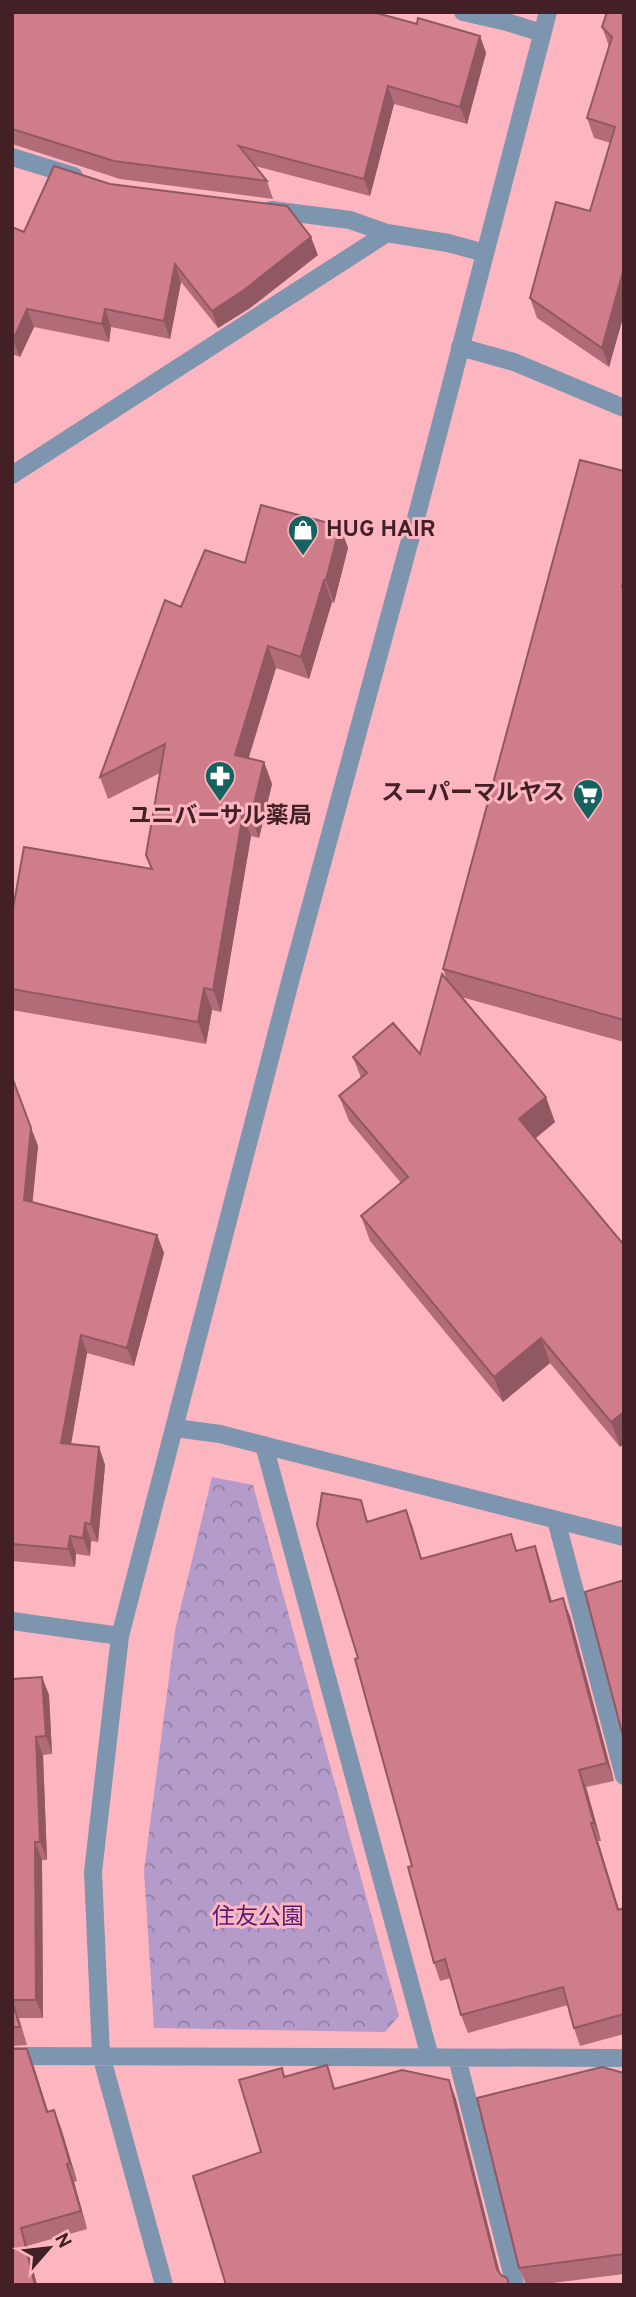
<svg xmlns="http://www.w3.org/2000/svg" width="636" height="2297" viewBox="0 0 636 2297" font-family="Overpass,'Noto Sans JP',sans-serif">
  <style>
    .forest { fill: url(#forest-crowns) }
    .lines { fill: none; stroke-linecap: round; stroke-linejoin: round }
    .minor { stroke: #7d95ae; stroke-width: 18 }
    .wall { fill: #b26c77 }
    .shaded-wall { fill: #915861 }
    .building { fill: #cf7d8a; stroke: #915861; stroke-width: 2 }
    .labels { text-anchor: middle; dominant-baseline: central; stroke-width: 6; stroke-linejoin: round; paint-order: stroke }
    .poi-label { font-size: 23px; font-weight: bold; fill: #422026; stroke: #fdb6c0; text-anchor: start }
    .park-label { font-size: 23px; fill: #531b73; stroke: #fdb6c0 }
  </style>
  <defs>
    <pattern id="forest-crowns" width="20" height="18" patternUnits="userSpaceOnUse" patternTransform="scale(1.75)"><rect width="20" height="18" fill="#b59bc9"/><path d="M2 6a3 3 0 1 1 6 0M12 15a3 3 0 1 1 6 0" fill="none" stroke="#957ea3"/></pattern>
  </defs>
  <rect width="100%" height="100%" fill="#fdb6c0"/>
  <path class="forest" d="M212,1477L253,1485L399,2016L385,2032L154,2028L144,1871L175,1631Z"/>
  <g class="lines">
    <path class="minor" d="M463,12L507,22L542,33
      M12,157L74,176
      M271,210L350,220L387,233
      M460,347L514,362L624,408
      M12,475L387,233L448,243L485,253
      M175,1428L220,1434L624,1537
      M264,1445L430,2057
      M556,1520L624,1776
      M12,1621L120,1636
      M12,2056L624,2058
      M457,2058L515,2285
      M164,2285L101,2055L93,1872L120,1636L291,978L419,507L548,12"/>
  </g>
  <path class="wall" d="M12,12L417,24L480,36L486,53L467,124L394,104L370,196L255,166L267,181L273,199L120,179L12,144Z
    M624,12V314L609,367L537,318L530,298L590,211L611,143L594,138L587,118L609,46L602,27Z
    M12,227L24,232L318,255L250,308L218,328L181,282L170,339L111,327L109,342L34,327L20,357L12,354Z
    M624,471V1042L461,997L555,1122L535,1139L620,1447L550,1363L503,1402L370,1241L361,1216L401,1183L349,1121L339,1096L361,1078L353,1057L420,1054L447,980L443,969Z
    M340,526L348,548L334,603L332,602L309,679L276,668L248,758L264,762L272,784L259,838L251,836L221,1012L212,1010L206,1044L12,1010V914L151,869L160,773L108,799L100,777L181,607Z
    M12,1077L38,1146L32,1202L157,1235L164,1253L134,1366L87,1353L71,1444L99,1447L105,1465L98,1542L91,1541L90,1556L76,1554L75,1567L12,1561Z
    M406,1510L422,1559L511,1534L517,1551L541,1564L552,1602L570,1616L614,1781L586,1787L601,1841H598L619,1910L624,1908V2034L580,2046L574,2028L568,2005L468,2033L461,2015L451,1978L440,1981L434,1963L412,1866L358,1658L369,1522Z
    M42,1677L49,1695L52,1754L43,1755L47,1860H42L43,2018H19L27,2045L12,2046V1679Z
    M34,2067L48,2112L54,2110L61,2128L77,2181L74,2182L87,2229L27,2246L37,2285H12Z
    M624,2073V2274L537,2285H526L519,2268Z"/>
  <path class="shaded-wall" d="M480,36L486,53L467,124L460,107Z
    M388,86L394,104L370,196L364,179Z
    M311,237L318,255L250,308L218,328L212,311Z
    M175,264L181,282L170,339L164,321Z
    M624,268V314L609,367L602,348Z
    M27,309L34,327L20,357L13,340Z
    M105,309L111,327L109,342L102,324Z
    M340,526L348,548L334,603L326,580Z
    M324,580L332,602L309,679L301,657Z
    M268,646L276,668L243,777L235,755Z
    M264,762L272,784L259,838L251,816Z
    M243,814L251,836L221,1012L213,990Z
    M204,988L212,1010L206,1044L198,1022Z
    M546,1097L555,1122L528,1144L519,1119Z
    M31,1128L38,1146L31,1218L24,1200Z
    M157,1235L164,1253L134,1366L127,1348Z
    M81,1335L87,1353L68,1461L61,1443Z
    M541,1338L550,1363L503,1402L494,1377Z
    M624,1412V1444L620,1447L611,1422Z
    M99,1447L105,1465L98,1542L91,1524Z
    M406,1510L413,1528L427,1577L421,1559Z
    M85,1523L91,1541L90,1556L83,1538Z
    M70,1536L76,1554L75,1567L68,1549Z
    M535,1546L541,1564L557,1620L550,1602Z
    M563,1598L570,1616L614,1781L607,1763Z
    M42,1677L49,1695L52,1754L46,1736Z
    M36,1737L43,1755L47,1860L40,1842Z
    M579,1770L586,1787L601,1841L594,1823Z
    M591,1823L598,1841L624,1926L618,1910Z
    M35,1842L42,1860L43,2018L36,2000Z
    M27,2049L34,2067L54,2130L47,2112Z
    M449,2080L456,2099L503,2285L497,2269Z
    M54,2110L61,2128L77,2181L70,2163Z
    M67,2164L74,2182L87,2229L81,2211Z
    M21,2228L27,2246L37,2285H35Z"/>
  <path class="building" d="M12,12H373L417,24L418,18L480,36L460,107L388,86L364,179L239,146L267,181L114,161L12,129Z
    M607,12H624V268L602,348L530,298L556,202L590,211L615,127L587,118L612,37L602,27Z
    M54,166L110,184L287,206L311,237L244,290L212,311L175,264L164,321L105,309L102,324L27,309L13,340L12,339V227L24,232Z
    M580,460L624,471V579L622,587L624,588V1020L443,969Z
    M261,505L340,526L326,580H324L301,657L268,646L235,755L264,762L251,816L243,814L213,990L204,988L198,1022L12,989V914L24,847L152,869L146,855L165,744L100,777L165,600L181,607L205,550L245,563Z
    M442,974L546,1097L519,1119L624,1245V1412L611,1422L541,1338L494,1377L361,1216L408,1177L339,1096L367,1073L353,1057L393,1023L420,1054Z
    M12,1077L31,1128L24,1200L157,1235L127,1348L81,1335L61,1443L99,1447L91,1524L85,1523L83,1538L70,1536L68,1549L12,1544Z
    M322,1493L361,1500L367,1522L406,1510L421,1559L511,1534L516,1551L535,1546L550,1602L563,1598L607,1763L579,1770L594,1823H591L618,1910L624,1908V2014L574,2028L563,1987L461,2015L445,1959L434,1963L408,1867L412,1866L355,1659L358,1658L317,1525Z
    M624,1580V1740L585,1592Z
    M42,1677L46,1736L36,1737L40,1842H35L36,2000H12V1679Z
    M12,2001L20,2027H12Z
    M12,2049H27L47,2112L54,2110L70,2163L67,2164L81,2211L21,2228L35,2285H12Z
    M327,2065L334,2089L402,2070L449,2080L497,2269L501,2275L507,2278L509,2285H226L193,2176L261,2152L239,2080L282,2068L284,2077Z
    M602,2067L624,2073V2254L519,2268L477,2098Z"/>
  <defs>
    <g id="shop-pin" transform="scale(1.575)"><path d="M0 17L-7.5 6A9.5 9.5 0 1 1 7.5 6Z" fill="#156360" stroke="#fdb6c0"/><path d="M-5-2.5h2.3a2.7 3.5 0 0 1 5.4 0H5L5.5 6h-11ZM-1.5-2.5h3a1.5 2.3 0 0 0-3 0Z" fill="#fff"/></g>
    <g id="pharmacy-pin" transform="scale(1.575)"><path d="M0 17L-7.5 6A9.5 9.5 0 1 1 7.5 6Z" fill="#156360" stroke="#fdb6c0"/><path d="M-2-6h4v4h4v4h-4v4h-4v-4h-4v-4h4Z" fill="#fff"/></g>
    <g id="supermarket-pin" transform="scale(1.575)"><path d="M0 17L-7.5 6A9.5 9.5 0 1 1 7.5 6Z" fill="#156360" stroke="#fdb6c0"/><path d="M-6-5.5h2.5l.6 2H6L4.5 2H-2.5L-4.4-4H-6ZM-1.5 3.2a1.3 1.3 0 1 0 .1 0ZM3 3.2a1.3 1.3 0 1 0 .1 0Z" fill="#fff"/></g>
  </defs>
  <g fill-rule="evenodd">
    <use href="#shop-pin" x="303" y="530"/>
    <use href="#pharmacy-pin" x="220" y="776"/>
    <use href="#supermarket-pin" x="588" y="794"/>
  </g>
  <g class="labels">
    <g class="poi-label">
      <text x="326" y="530">HUG HAIR</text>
      <text x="565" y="794" text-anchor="end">スーパーマルヤス</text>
      <text x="220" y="817" text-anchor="middle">ユニバーサル薬局</text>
    </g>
    <g class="park-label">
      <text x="258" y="1918">住友公園</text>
    </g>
  </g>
  <rect width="636" height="2297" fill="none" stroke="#422026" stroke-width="28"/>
  <g transform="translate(49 2248) rotate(62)" stroke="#fdb6c0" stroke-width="5" paint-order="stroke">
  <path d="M0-5L12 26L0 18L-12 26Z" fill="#422026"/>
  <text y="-10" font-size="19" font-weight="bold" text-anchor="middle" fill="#422026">N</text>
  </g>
</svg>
